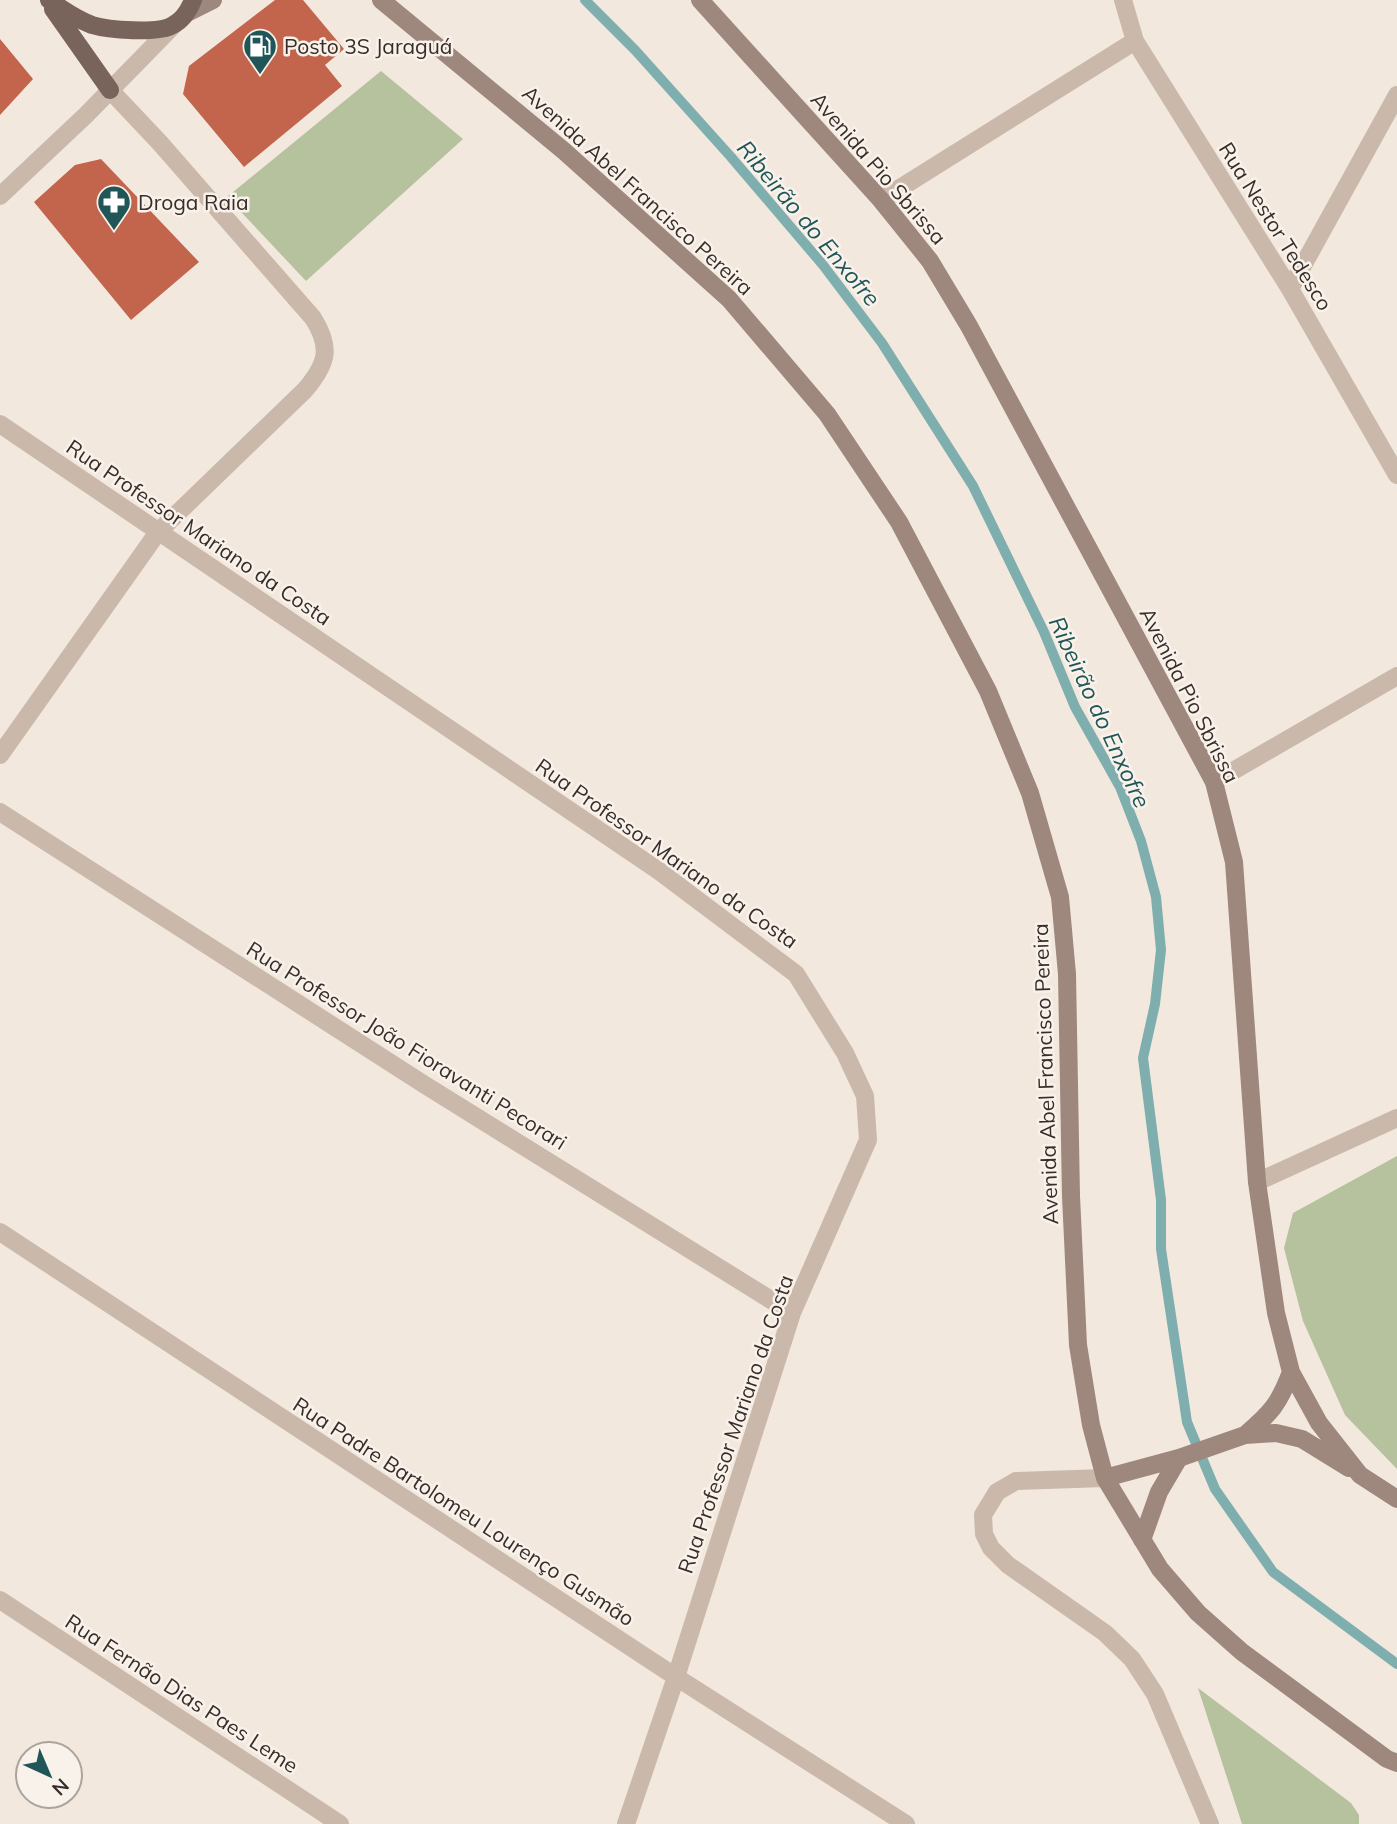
<svg xmlns="http://www.w3.org/2000/svg" width="1397" height="1824" viewBox="0 0 1397 1824" font-family="Mulish,sans-serif">
  <style>
    .green { fill: #b6c19e }
    .lines { fill: none; stroke-linecap: round; stroke-linejoin: round }
    .stream { stroke: #7eaeae; stroke-width: 10 }
    .building { fill: #c2654c }
    .minor { stroke: #cab8aa; stroke-width: 18 }
    .tertiary { stroke: #cab8aa; stroke-width: 18 }
    .secondary { stroke: #9e877c; stroke-width: 18 }
    .primary { stroke: #79645b; stroke-width: 18 }
    .labels { text-anchor: middle; dominant-baseline: central; stroke-width: 5; stroke-linejoin: round; paint-order: stroke }
    .poi-label { font-size: 21px; fill: #382d29; stroke: #f9f2eb; text-anchor: start }
    .street-label { font-size: 21px; fill: #382d29; stroke: #f9f2eb }
    .water-label { font-size: 23px; font-style: italic; fill: #205658; stroke: #f9f2eb }
  </style>
  <rect width="100%" height="100%" fill="#f2e8de"/>
  <path class="green" d="M381,71L463,139L306,281L227,197Z
    M1397,1156V1469L1345,1415L1303,1321L1284,1248L1293,1213Z
    M1198,1688L1351,1803L1359,1815V1824H1242Z"/>
  <g class="lines">
    <path class="stream" d="M585,0L635,50L731,157L823,265L882,343L973,486L1044,632L1075,707L1120,787L1141,841L1156,897L1161,950L1155,1004L1143,1058L1161,1200V1249L1187,1422L1215,1489L1273,1572L1397,1664"/>
  </g>
  <path class="building" d="M275,0H303L344,49L325,65L342,86L244,167L183,94L189,66Z
    M0,39L33,79L0,115Z
    M101,159L199,262L131,320L34,202L75,165Z"/>
  <g class="lines">
    <path class="minor" d="M1123,0L1135,41L1290,289L1397,475
      M881,200L1135,41
      M1290,289L1397,95
      M0,424L659,871L796,974L845,1053L865,1096L868,1140L792,1313L676,1677L626,1824
      M0,755L158,532L305,390C327,364 332,348 313,318L160,143L110,90
      M1214,782L1397,676
      M0,812L425,1085L792,1313
      M1257,1182L1397,1118
      M0,1232L676,1677L906,1824
      M1105,1478L1016,1481L997,1492L983,1515L984,1534L991,1548L1008,1565L1105,1633L1132,1659L1155,1694L1210,1824
      M0,1600L340,1824"/>
    <path class="tertiary" d="M0,196L86,115L172,27"/>
    <path class="secondary" d="M381,0L564,151L729,299L827,414L899,522L988,691L1030,793L1060,897L1067,974L1071,1196L1078,1345L1091,1425L1105,1478L1160,1569L1198,1613L1242,1652L1387,1759L1397,1763
      M700,0L881,200L930,261L969,326L1214,782L1234,862L1257,1182L1276,1313L1291,1372L1319,1423L1360,1475L1397,1499
      M187,13L213,0
      M1245,1435C1271,1413 1279,1404 1291,1372
      M1105,1478L1179,1458L1245,1435L1276,1433L1302,1439L1349,1468
      M1142,1540L1159,1492L1179,1458"/>
    <path class="primary" d="M49,0C63,10 76,19 92,25C108,30 159,34 173,25C183,20 189,10 193,0
      M53,9L110,90"/>
  </g>
  <defs>
    <g id="fuel-pin" transform="scale(1.75)"><path d="M0 17L-7.5 6A9.5 9.5 0 1 1 7.5 6Z" fill="#205658" stroke="#f9f2eb"/><path d="M-5.5-6h7V0h2V4h1.3V-2.5L3-4.5l.8-.8L6-3V5H2.5V1h-1V6h-7ZM-4.2-4.7v3.2H.2V-4.7Z" fill="#fff"/></g>
    <g id="pharmacy-pin" transform="scale(1.75)"><path d="M0 17L-7.5 6A9.5 9.5 0 1 1 7.5 6Z" fill="#205658" stroke="#f9f2eb"/><path d="M-2-6h4v4h4v4h-4v4h-4v-4h-4v-4h4Z" fill="#fff"/></g>
  </defs>
  <g fill-rule="evenodd">
    <use href="#fuel-pin" x="260" y="46"/>
    <use href="#pharmacy-pin" x="114" y="202"/>
  </g>
  <g class="labels">
    <g class="poi-label">
      <text x="284" y="46">Posto 3S Jaraguá</text>
      <text x="138" y="202">Droga Raia</text>
    </g>
    <g class="street-label">
      <text transform="translate(879 168) rotate(49)">Avenida Pio Sbrissa</text>
      <text transform="translate(638 190) rotate(42)">Avenida Abel Francisco Pereira</text>
      <text transform="translate(1276 226) rotate(58)">Rua Nestor Tedesco</text>
      <text transform="translate(199 532) rotate(34)">Rua Professor Mariano da Costa</text>
      <text transform="translate(1190 695) rotate(63)">Avenida Pio Sbrissa</text>
      <text transform="translate(667 853) rotate(35)">Rua Professor Mariano da Costa</text>
      <text transform="translate(407 1045) rotate(32)">Rua Professor João Fioravanti Pecorari</text>
      <text transform="translate(1045 1074) rotate(-92)">Avenida Abel Francisco Pereira</text>
      <text transform="translate(735 1424) rotate(-71)">Rua Professor Mariano da Costa</text>
      <text transform="translate(464 1511) rotate(33)">Rua Padre Bartolomeu Lourenço Gusmão</text>
      <text transform="translate(182 1693) rotate(33)">Rua Fernão Dias Paes Leme</text>
    </g>
    <g class="water-label">
      <text transform="translate(809 223) rotate(50)">Ribeirão do Enxofre</text>
      <text transform="translate(1100 712) rotate(65)">Ribeirão do Enxofre</text>
    </g>
  </g>
  <g transform="translate(49 1775) rotate(136)"><circle r="33" fill="#f9f2eb" stroke="#aca39d" stroke-width="2"/>
  <path d="M0-5L12 26L0 18L-12 26Z" fill="#205658"/>
  <text y="-10" font-size="19" font-weight="bold" text-anchor="middle" fill="#382d29">N</text>
  </g>
</svg>
